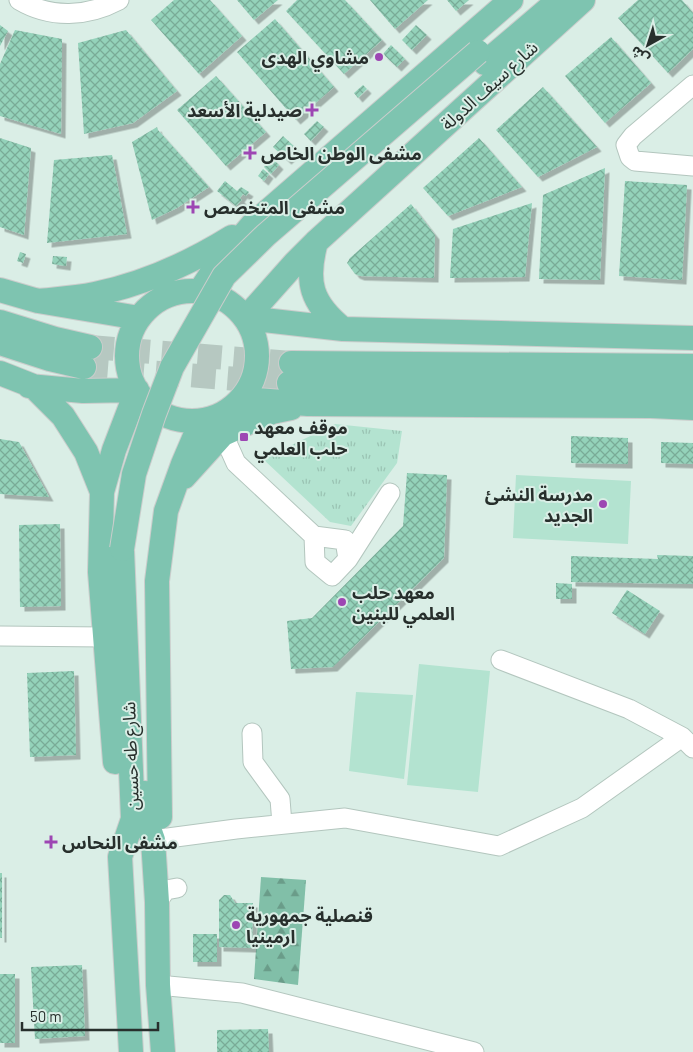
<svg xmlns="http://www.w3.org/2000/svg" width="693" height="1052" viewBox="0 0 693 1052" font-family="Barlow,'Noto Sans Arabic',sans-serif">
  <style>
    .grass { fill: url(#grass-tufts) }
    .forest { fill: url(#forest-firs) }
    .park { fill: #b3e3d0 }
    .building { fill: url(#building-cross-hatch); filter: url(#shadow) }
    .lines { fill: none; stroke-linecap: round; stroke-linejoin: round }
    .major-tunnel { stroke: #b6c8c1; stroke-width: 24; stroke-dasharray: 24 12; stroke-linecap: butt }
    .minor-casing { stroke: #b3c6be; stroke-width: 21 }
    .major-casing { stroke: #cbcdcc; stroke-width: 26 }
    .minor { stroke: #fff; stroke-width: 19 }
    .major { stroke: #7ec4b0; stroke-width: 24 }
    .major-bridge-casing { stroke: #cbcdcc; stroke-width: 26; stroke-linecap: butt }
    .major-bridge { stroke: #7ec4b0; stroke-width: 24 }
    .poi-dot { fill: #9d46b3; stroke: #daeee6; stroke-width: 2 }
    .labels { text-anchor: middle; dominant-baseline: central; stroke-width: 4; stroke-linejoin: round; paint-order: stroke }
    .poi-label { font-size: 18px; font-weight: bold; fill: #272f2c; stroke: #daeee6; text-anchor: start }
    .street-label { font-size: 18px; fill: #272f2c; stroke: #daeee6 }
  </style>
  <defs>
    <pattern id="grass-tufts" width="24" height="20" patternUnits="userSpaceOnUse" patternTransform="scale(1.25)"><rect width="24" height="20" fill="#b3e3d0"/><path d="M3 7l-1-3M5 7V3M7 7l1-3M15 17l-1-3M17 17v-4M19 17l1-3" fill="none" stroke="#9ac3b3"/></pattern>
    <pattern id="forest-firs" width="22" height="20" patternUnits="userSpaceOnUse" patternTransform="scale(1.25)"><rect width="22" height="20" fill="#81bfa8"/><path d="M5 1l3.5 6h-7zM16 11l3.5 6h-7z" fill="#6a9c89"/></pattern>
    <pattern id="building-cross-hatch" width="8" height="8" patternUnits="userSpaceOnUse" patternTransform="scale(1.25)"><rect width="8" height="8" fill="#94d2ba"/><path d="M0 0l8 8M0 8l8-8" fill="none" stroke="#79ab97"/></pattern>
    <filter id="shadow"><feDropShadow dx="4.5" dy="4.5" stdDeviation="0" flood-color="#0004"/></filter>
  </defs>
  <rect width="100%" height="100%" fill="#daeee6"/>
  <path class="grass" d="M335,424L402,431L397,463L351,526L330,522L263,459Z"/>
  <path class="forest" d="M261,877L306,880L298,985L254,979Z"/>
  <path class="park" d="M516,475L631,481L628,544L513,538Z
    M419,664L490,671L478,792L407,785Z
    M356,692L413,695L404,779L349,771Z"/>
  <path class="building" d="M174,0H210L242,36L199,74L151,20Z
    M237,0H278L254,20Z
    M297,0H345L382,40L344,74L286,11Z
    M370,0H428L395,29Z
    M447,0H469L456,11Z
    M638,0H682L693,13V49L668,73L618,18Z
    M275,19L334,87L296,120L237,52Z
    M0,25L8,31L0,46Z
    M416,25L427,35L412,50L402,40Z
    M15,30L62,39L61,134L0,116V64Z
    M126,30L177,91L133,123L84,134L78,43Z
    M611,37L651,83L605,123L565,76Z
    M391,45L405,59L397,67L383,54Z
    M216,76L266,132L226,166L177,110Z
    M363,85L367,89L358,98L354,93Z
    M543,87L597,147L538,177L496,130Z
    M317,121L324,127L311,141L304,134Z
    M157,127L158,130L209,187L177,208L152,220L132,142Z
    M283,136L298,150L287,160L273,147Z
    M0,138L31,148L24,235L0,227Z
    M479,138L522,187L448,216L423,188Z
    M112,155L127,234L47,243L54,160Z
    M272,158L279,165L271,174L264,167Z
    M605,168L600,280L539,279L543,195Z
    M263,169L269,174L264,181L258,176Z
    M225,181L237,191L241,187L249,192L246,196L243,194L240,198L242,200L236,206L217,191Z
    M625,181L687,185L682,280L619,276Z
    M532,203L525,277L450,278L453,229Z
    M411,204L435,235L434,278L360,276L355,274L347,263L350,258Z
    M20,252L26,254L23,263L17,261Z
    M53,256L67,257L66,266L52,264Z
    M571,436L628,438V464L571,463Z
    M0,439L19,442L49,497L0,494Z
    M661,442L693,443V464L661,463Z
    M407,473L447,475L444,558L333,667L291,669L287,621L312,618L403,526Z
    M60,524L61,606L20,607L19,525Z
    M657,555L693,556V584L571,582V556L658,559Z
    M556,583L572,584V599H556Z
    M627,590L660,611L645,634L612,613Z
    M74,671L76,755L30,757L27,673Z
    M0,873H2V938H0Z
    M224,895H230L235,903H253L252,948L219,947V900Z
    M193,934H217V962H193Z
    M82,965L85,1036L35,1039L31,967Z
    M0,974H15V1043H0Z
    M268,1029L269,1052H217V1030Z"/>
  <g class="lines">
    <path class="major-tunnel" d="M90,347L291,363
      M84,367L289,383"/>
    <g class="minor-casing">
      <path id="minor" d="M19,0C51,19 87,17 119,0
        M693,85L633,136L626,145L630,157L635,161L693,166
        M223,434L236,463L314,536L345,540L348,559
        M314,536L315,562L332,576L348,559L390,493
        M0,636L105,637
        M501,660L629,709L682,737L693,748
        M252,733L253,762L280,799L282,824
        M153,840L236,829L345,818L499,846L582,808L682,737
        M157,902L166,890L177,888
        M158,985L242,993L474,1052"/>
    </g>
    <g class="major-casing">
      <path id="major" d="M485,63L559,0
        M316,242C305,282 311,303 343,329
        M0,290L38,301L139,318
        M127 356a65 65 0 1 1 130 0a65 65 0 1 1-130 0Z
        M200,291L214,270L253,224L511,0
        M38,301C57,299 76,298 95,294C144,284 190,263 232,237
        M246,318L295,263L316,242L583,0
        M246,318L343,329L693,338
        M0,322L55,339L90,347
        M0,343L50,359L84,367
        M291,363L693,366
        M0,373L33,386L63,416L86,452L102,492
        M289,383L693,388
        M29,386L83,391L137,390
        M242,399L308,404L651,406L693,408
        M184,477L223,434L272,412L291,408
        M122,549L133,819L120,857L131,1052
        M115,762L100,572L102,492L114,450L137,390
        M145,793L146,820L153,840L157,902L158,985L163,1052
        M160,817L157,581L166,511L183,464L195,436L207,420"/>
    </g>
    <use href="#minor" class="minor"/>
    <use href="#major" class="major"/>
    <g class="major-bridge-casing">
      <path id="major-bridge" d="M122,549L134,474L154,414L172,367L224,276L266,235L478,52"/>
    </g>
    <use href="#major-bridge" class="major-bridge"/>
  </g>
  <g class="poi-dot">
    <circle cx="379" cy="57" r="5"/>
    <path d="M309.5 102.5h5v5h5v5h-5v5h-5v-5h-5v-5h5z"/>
    <path d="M247.5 145.5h5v5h5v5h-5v5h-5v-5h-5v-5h5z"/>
    <path d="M190.5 199.5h5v5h5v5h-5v5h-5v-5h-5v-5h5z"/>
    <rect x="239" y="432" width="10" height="10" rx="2.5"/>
    <circle cx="603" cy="504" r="5"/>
    <circle cx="342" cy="602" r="5"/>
    <path d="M48.5 834.5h5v5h5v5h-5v5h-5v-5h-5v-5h5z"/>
    <circle cx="236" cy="925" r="5"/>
  </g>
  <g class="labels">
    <g class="poi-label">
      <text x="369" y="57" text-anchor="end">مشاوي الهدى</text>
      <text x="302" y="110" text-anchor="end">صيدلية الأسعد</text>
      <text x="261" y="153">مشفى الوطن الخاص</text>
      <text x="204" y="207">مشفى المتخصص</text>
      <text x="254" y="427">موقف معهد<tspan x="254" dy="21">حلب العلمي</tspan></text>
      <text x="593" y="494" text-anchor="end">مدرسة النشئ<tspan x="593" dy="21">الجديد</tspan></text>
      <text x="352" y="592">معهد حلب<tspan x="352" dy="21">العلمي للبنين</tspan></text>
      <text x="62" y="842">مشفى النحاس</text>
      <text x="246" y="915">قنصلية جمهورية<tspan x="246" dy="21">ارمينيا</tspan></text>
    </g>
    <g class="street-label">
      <text transform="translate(489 85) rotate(-42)">شارع سيف الدولة</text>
      <text transform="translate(130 756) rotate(-92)">شارع طه حسين</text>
    </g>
  </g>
  <g transform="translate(648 45) rotate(219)" stroke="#daeee6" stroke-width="4" paint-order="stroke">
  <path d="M0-4L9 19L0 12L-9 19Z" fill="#272f2c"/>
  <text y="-8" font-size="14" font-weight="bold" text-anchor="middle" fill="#272f2c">ش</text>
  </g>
  <path d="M22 1022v8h136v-8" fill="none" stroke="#272f2c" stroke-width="2.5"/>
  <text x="30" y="1022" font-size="15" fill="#272f2c" stroke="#daeee6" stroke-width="4" paint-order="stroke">50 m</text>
</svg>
